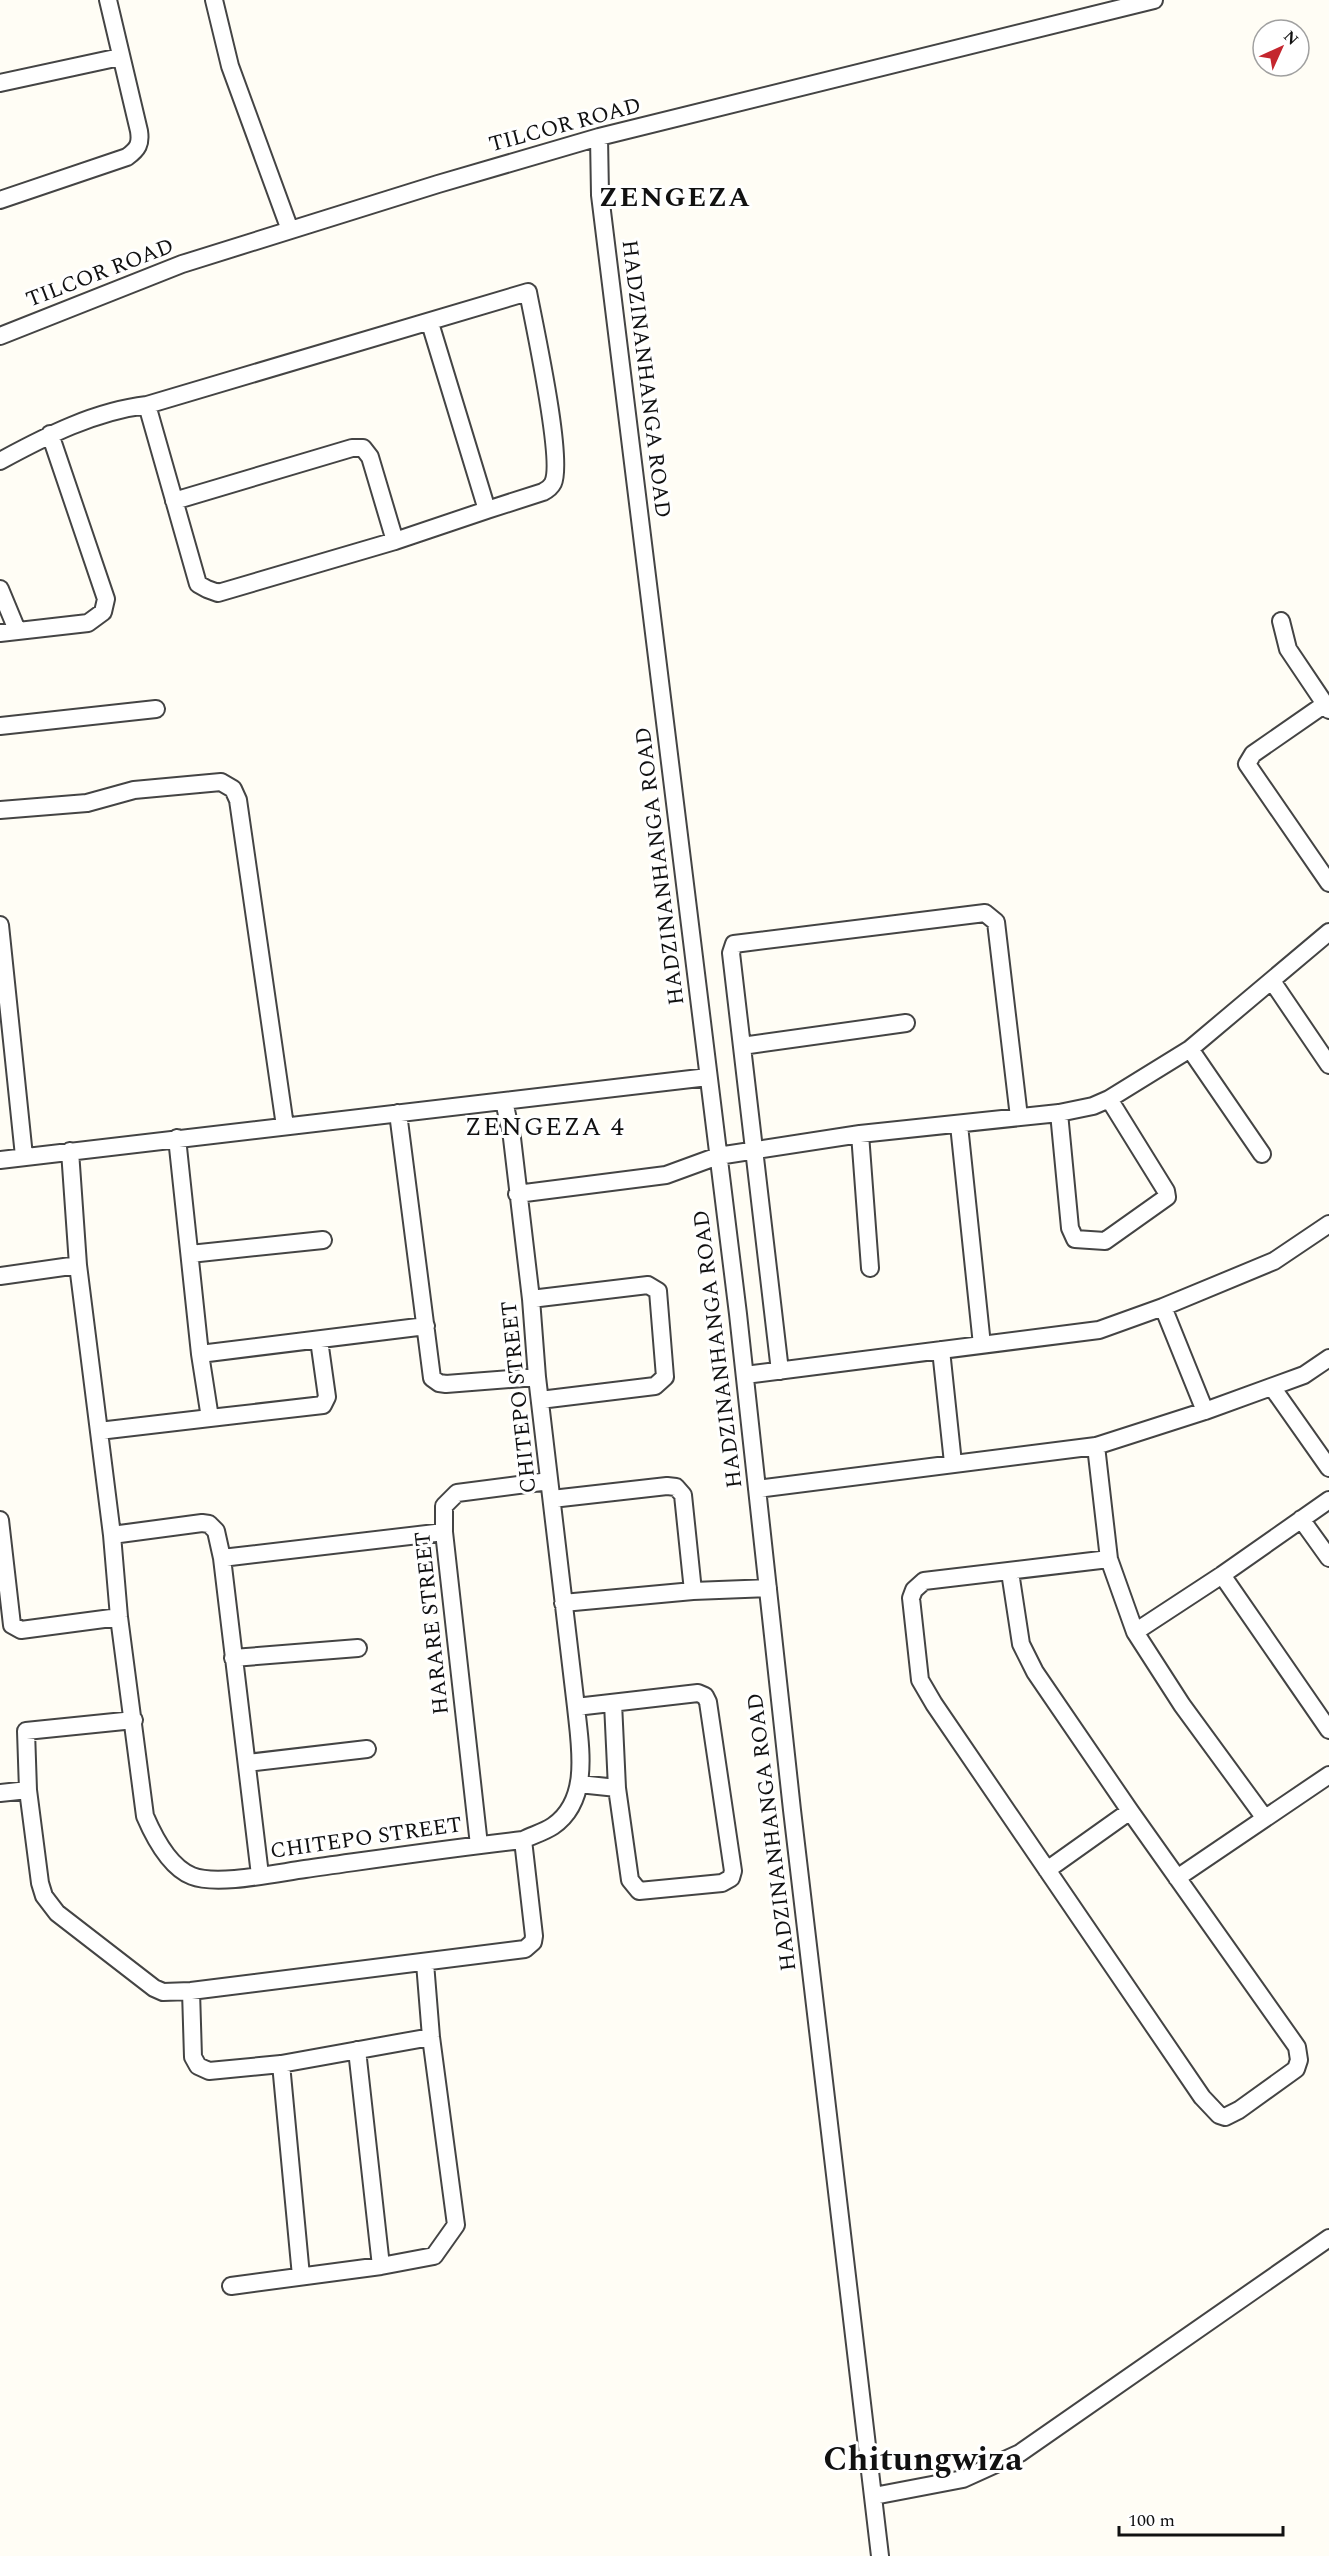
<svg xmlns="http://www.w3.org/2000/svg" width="1329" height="2556" viewBox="0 0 1329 2556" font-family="Spectral,serif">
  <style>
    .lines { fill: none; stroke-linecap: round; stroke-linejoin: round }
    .minor-casing { stroke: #444; stroke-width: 20 }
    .minor { stroke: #fff; stroke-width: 16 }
    .labels { text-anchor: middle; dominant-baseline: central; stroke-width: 6; stroke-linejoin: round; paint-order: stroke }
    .street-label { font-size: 22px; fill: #111; stroke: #fff }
    .quarter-label { font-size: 26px; letter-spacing: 1.5px; fill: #111; stroke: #fff }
    .district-label { font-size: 28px; font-weight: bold; letter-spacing: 1.5px; fill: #111; stroke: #fff }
    .town-label { font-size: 34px; font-weight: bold; fill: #111; stroke: #fff }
  </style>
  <rect width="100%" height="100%" fill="#fffdf5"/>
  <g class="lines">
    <g class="minor-casing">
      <path id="minor" d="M214,0L230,66L290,230
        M0,83L120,57
        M599,137L600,195L738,1314L792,1810L880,2556
        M0,200L127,157C138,149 141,144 139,131L108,0
        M0,336L182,264L438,184L599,137L1154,0
        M147,405L198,584L207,589L218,593L395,541L370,457L363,448H352L174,501
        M0,461C46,436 95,411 147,405L528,292C534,324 564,460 553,483C551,487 547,490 543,492L487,510
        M395,541L487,510L430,323
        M0,589L17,630
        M1281,621L1288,649L1329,710
        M0,633L88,623L103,612L106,599L50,434
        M1325,704L1253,754L1247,764L1329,883
        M0,726L156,709
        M0,810L87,803L134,790L221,782L233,789L238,800L285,1126
        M0,925L24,1156
        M1272,981L1329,1065
        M742,1046L906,1023
        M1190,1049L1262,1154
        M398,1113L432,1378L439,1383L446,1384L537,1377
        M1059,1113L1070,1228L1075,1239L1105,1241L1167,1197L1166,1191L1109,1099
        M959,1125L982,1345
        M860,1134L870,1268
        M70,1151L78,1265L112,1535L119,1617L145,1816C154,1837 169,1867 192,1876C217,1886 276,1873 305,1869C377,1859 450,1848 523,1840C533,1835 544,1832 553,1826C591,1800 580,1746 576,1707L537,1377L531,1299L512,1138L504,1101
        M0,1160L708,1077
        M517,1194L666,1175L718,1156L860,1134L1059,1113L1093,1106L1109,1099L1190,1049L1329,932
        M190,1254L323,1240
        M0,1276L78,1265
        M531,1299L648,1285L658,1291L665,1377L655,1386L540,1400
        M1163,1307L1205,1411
        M941,1350L953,1463
        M200,1354L426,1326
        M780,1371L731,953L734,944L985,913L996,922L1019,1117
        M745,1375L1099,1330L1163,1307L1274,1261L1329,1224
        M1272,1387L1329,1468
        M210,1418L323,1405L327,1397L319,1340
        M99,1431L210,1418L200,1354L177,1138
        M1096,1446L1109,1559L1135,1632L1182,1705L1264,1817
        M757,1489L1096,1446L1205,1411L1304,1375L1329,1358
        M552,1499L667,1486L676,1487L683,1495L693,1591
        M1301,1519L1329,1558
        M0,1520L12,1625L21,1630L119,1617
        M112,1535L202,1523L209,1524L216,1531L222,1558L260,1875
        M222,1558L444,1532
        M1010,1572L1021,1644L1035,1672L1130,1811L1297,2047L1299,2060L1296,2069L1239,2110L1225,2117L1219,2115L1202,2097L934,1704L920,1680L911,1598L914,1590L924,1581L1109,1559
        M1222,1575L1329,1730
        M563,1603L693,1591L768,1588
        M1135,1632L1222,1575L1329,1500
        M233,1658L358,1648
        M613,1703L617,1788
        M576,1707L698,1693L705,1696L708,1702L733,1871L731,1878L722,1883L639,1891L630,1880L617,1788L579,1784
        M134,1720L26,1731L28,1790L40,1883L44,1896L57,1913L154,1988L163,1992L191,1991L525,1949L533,1942L534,1936L523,1840
        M247,1763L367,1749
        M0,1793L28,1790
        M479,1845L444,1532V1506L457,1493L549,1481
        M1047,1870L1130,1811
        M1177,1878L1329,1775
        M191,1991L193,2057L198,2066L209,2071L281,2064L431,2037
        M357,2050L381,2266
        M281,2064L301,2276
        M231,2286L381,2266L434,2256L456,2225L431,2037L425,1963
        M874,2496L963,2479L1020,2453L1329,2238"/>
    </g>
    <use href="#minor" class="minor"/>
  </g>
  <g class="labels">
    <g class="street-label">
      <text transform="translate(565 125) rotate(-15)">TILCOR ROAD</text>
      <text transform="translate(100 273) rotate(-21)">TILCOR ROAD</text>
      <text transform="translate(646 379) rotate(83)">HADZINANHANGA ROAD</text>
      <text transform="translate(660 866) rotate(-97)">HADZINANHANGA ROAD</text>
      <text transform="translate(718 1349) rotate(-97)">HADZINANHANGA ROAD</text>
      <text transform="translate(519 1397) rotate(-96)">CHITEPO STREET</text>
      <text transform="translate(432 1623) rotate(-96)">HARARE STREET</text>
      <text transform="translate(772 1832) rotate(-97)">HADZINANHANGA ROAD</text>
      <text transform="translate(366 1838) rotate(-8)">CHITEPO STREET</text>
    </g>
    <g class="quarter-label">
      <text x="545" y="1127">ZENGEZA 4</text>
    </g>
    <g class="district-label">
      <text x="675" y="197">ZENGEZA</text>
    </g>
    <g class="town-label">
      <text x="923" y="2460">Chitungwiza</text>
    </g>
  </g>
  <g transform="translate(1281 48) rotate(45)"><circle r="28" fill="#ffffff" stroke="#a0a0a0" stroke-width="1.5"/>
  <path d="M0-4.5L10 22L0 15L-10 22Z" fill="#c4262e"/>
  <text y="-9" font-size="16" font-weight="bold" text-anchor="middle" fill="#111111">N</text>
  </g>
  <path d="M1119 2526v9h164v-9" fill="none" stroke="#111111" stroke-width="3"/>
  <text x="1128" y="2526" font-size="18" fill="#111111" stroke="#ffffff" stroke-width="4.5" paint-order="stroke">100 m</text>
</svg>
